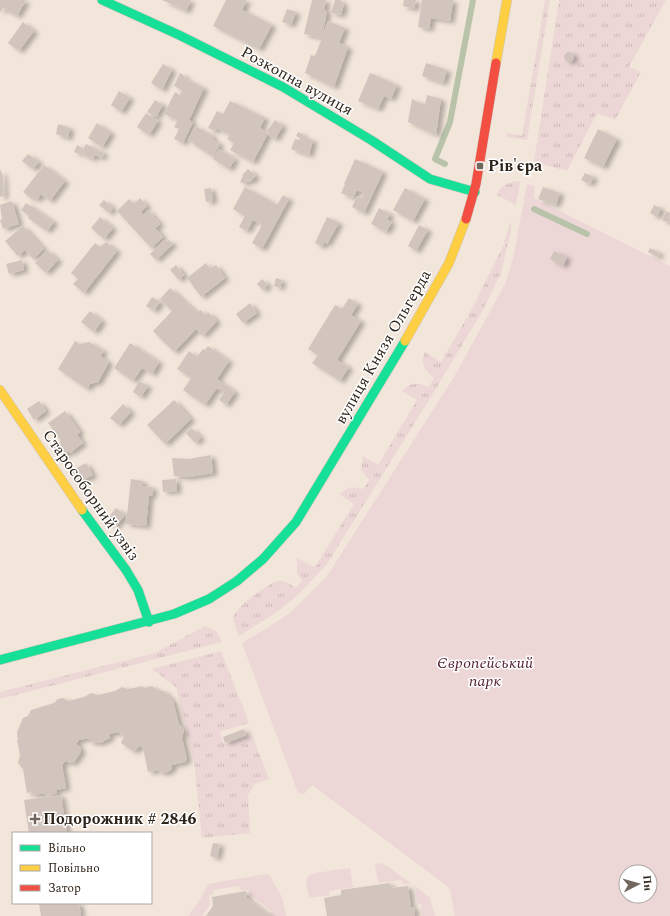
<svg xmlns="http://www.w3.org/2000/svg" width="670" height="916" viewBox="0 0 670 916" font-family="Spectral,serif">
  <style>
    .grass { fill: url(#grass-tufts) }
    .green { fill: #ecd7d6; fill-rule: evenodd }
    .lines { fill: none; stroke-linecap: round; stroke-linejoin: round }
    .stream { stroke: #b8c3aa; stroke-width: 6 }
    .building { fill: #d2c5be; filter: url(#shadow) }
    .fast-casing { stroke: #ccc2b9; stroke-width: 10 }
    .slow-casing { stroke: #ccc2b9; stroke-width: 10 }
    .jam-casing { stroke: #ccc2b9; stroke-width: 10 }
    .fast { stroke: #16e098; stroke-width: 9 }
    .slow { stroke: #ffcf43; stroke-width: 9 }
    .jam { stroke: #f24e42; stroke-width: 9 }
    .poi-dot { fill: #72675d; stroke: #fff; stroke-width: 1.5 }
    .labels { text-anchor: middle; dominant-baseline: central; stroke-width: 3; stroke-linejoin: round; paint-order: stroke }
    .street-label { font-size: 16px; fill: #2d2319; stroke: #fff }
    .poi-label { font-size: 16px; font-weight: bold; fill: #2d2319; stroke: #fff; text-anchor: start }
    .park-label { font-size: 16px; font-style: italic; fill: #562437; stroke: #fff }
  </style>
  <defs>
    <pattern id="grass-tufts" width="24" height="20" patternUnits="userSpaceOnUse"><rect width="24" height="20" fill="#ecd7d6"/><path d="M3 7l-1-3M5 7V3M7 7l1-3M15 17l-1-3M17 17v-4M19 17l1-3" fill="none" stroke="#cbb8b7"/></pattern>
    <filter id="shadow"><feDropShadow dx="4.5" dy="2.5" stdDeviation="2" flood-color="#0004"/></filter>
  </defs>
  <rect width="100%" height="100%" fill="#f2e5da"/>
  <path class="grass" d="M545,0H550L527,140L507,137V133L522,136Z
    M559,0H666L629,67L641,72L615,120L597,113L567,171L534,162Z
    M514,181L520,182L516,205L497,195L501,187Z
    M511,221V231L501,273L483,310L437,387L327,564L298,595L277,612L239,636C237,630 232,622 234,615C236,608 270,582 278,581C284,580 290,584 295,588L302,581L297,573V558L315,567L354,504L339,494C347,487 353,486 363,489L369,480L361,470L363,456L378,465L417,400L402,391C410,382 418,382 429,387L434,378C425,371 420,363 425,352L441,362L473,307L503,246L505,245L504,242Z
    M205,626L217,632L222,642L0,699V692L155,653Z
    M221,651L249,723L220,732L224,744L252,735L269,779L255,784L248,795L250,833L202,838L194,761L176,687L152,669Z"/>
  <path class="green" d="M527,184L535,186L534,198L670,266V916H455L450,891L447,886L312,785L304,794L298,793L242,643L267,628L291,612L327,576L454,377L505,284L513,259ZM626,872H650V896H626Z
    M380,863L387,866L411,883L403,884L402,880L378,883L375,864Z
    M350,868L353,887L329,891L330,895L309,898L306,883L308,876L315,873Z
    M266,874L269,875L282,897L286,916H272L270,915L272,911L250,895L249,890H240L239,886L213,890L214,894L209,895L210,905L202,916H188L199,901L208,884Z
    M415,886L430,898L435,916H422L421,904H418Z"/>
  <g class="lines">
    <path class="stream" d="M445,164L435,159L450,122L473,0
      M534,209L587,234"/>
  </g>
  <path class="building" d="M0,0H26L17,16L3,8L0,13Z
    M162,0H191L186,11Z
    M226,0H247L242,10L272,25L259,49L213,26Z
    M312,0H326L324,10L327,11L322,36L328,21L345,28L339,43L348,47L334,87L305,73L311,55L315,56L322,38L304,34Z
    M335,0H341V3L344,4L341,15L331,13Z
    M404,0H416L414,9L403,6Z
    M422,0H453L450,21L431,18L429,29L418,27Z
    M287,9L296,12L291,25L282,22Z
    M23,22L34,31L19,51L8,43Z
    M564 57a5 5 0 1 1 10 0a5 5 0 1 1-10 0Z
    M426,63L447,70L443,83L422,76Z
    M163,64L172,70L162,90L151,83Z
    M180,73L185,76L184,78L204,88L189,120L193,122L183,143L174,139L179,129L174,127L178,120L164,114L175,92L180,95L182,90L174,86Z
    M370,73L397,85L391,99L384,96L378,109L358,101Z
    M119,91L130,98L121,112L111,105Z
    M427,95L441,99L436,135L408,122L412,99L425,105Z
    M155,100L163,105L156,117L147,112Z
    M230,101L265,118L260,128L268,133L253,162L230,150L234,143L227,139L230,135L217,128L215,131L208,128L217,111L223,114Z
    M146,113L158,121L149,135L137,127Z
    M275,120L283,126L275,139L268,135L269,133L267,131Z
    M97,123L111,133L102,147L88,138Z
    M58,124L70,128L68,138L56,134Z
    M195,126L213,136L212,139L220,144L213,157L188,140Z
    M598,129L617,139L603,167L584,158Z
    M298,132L303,134V137L313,140L309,155L291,149L295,139L299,140L300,138L296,136Z
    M86,144L104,153L102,158L95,155L93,159L81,154Z
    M77,145L82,148L79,154L74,152Z
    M219,149L235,159L229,169L213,159Z
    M28,154L39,162L33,169L22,161Z
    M355,159L383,172L364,213L352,207L357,196L362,198L364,193L357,190L353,198L341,193L345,184H344Z
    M44,165L65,181L50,201L41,194L37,200L33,197L32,199L23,192Z
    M0,169L3,176L4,196L0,197Z
    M248,169L256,176L250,182L247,180L245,184L240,182L243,176L242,175Z
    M585,173L594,177L590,184L581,180Z
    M245,187L277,205L283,195L289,199L262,249L252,243L262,225L253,220L247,231L239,227L245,216L233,209Z
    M543,187L560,193L556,205L538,199Z
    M211,188L213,201L206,202L204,189Z
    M405,188L425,199L413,221L393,210Z
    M140,198L147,206L141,212L143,215L148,210L160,224L155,228L163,237L151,248L117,211L129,199L134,204Z
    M104,200L113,208L109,213L99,205Z
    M12,201L19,224L3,229L0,220L2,219L0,205Z
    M26,203L54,222L47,231L28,218L29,216L21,210Z
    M654,205L661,208L657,217L650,213Z
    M379,208L390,214L387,220L392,222L386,232L371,224Z
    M666,211L670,213L669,223L662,220Z
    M100,217L113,228L104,239L91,228Z
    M327,217L339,223L327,244L324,242L322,247L315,243Z
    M419,225L428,230L416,251L408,246Z
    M23,226L44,249L33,259L25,250L18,256L5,241Z
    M164,240L166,242L169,240L173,244L156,260L150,254Z
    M106,242L117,251L84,293L73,284L78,279L71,273L95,243L100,247Z
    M650,248L660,253L658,257L648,252Z
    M47,250L58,260L46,273L35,263Z
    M554,251L567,257L563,266L550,259Z
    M22,260L24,270L9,274L6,264Z
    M206,263L210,269L216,265L225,278L201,297L187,278Z
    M176,265L184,275L179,280L170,270Z
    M276,278L282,280L280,288L274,286Z
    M262,279L268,285L263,290L257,284Z
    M170,288L197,313L200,310L206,315L208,312L217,321L203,336L196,329L174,352L153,331L172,311L160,299Z
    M152,297L160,302L154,311L146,306Z
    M349,298L358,304L351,315L361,321L337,360L349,367L340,381L312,363L318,355L308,349L335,305L342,309Z
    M250,303L257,313L243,323L236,314Z
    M90,311L102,321L94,332L81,322Z
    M75,341L80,344L89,342L104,351L100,356L109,362L98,382L90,384L87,389L58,369Z
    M130,343L159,362L152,374L142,368L133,381L114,368Z
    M208,346L229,361L217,379L235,392L226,405L219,400L224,392L217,388L205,405L183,390L191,378L177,369L189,351L197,357L203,349L205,350Z
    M139,381L148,386L141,397L133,392Z
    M174,400L191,419L165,444L147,425Z
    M39,401L46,411L34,420L27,409Z
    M123,404L131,412L119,425L110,418Z
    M65,411L80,432L77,435L83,443L70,453L69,451L61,457L53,447L61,441L48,423Z
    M192,428L201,438L195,443L186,433Z
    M211,455L213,473L190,477L174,476L172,458L189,459Z
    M86,463L93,475L78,483L71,471Z
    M131,479L143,481V486L153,487L152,496H149L146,526L126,524Z
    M176,479L177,491L163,492L162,480Z
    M116,508L125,515L115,527L106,520Z
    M143,686L144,688L152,686L157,690L164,691L173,701L179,724L184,730L182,738L187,759L185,762L172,765V769L165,773L159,772V770L148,772L143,748L139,746L136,750L133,751L121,743L124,736L119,732L109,734L110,738L100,743L89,742V738L79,740L76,744L80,747L81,752L74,762L71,763L65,761L62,765L66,788L56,790L57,793L49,796L43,793L34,795L31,792L27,793L23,769L18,763L20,755L17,740H18L17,732L23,718L28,716L31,710L54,703L58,699L63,698L68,701L84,697L91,693L98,695L115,691L122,687L128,689Z
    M244,729L246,735L225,743L223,737Z
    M61,795L67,833H29L24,800Z
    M213,843L220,844L217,858L210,856Z
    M390,883L391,888L408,886L411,907H414L415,916H327L324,898L341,895V890Z
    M246,891L247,898L271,916H206L213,906L212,897Z
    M39,903H79L81,916H41Z"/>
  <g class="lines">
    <g class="fast-casing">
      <path id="fast" d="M102,0L179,35L283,87L371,140L430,179L475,192
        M82,510L126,570L138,590L149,622
        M0,660L174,614L209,599L237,581L263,559L296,522L405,341"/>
    </g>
    <g class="slow-casing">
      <path id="slow" d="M496,63L507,0
        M405,341L449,263L466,219
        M0,390L82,510"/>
    </g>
    <g class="jam-casing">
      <path id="jam" d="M466,219L476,184L496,63"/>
    </g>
    <use href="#fast" class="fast"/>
    <use href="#slow" class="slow"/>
    <use href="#jam" class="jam"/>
  </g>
  <g class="poi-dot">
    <rect x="476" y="162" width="8" height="8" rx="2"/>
    <path d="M33 813h4v4h4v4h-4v4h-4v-4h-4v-4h4z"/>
  </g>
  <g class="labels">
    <g class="street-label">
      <text transform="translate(297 81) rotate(29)">Розкопна вулиця</text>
      <text transform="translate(383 347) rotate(-60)">вулиця Князя Ольгерда</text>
      <text transform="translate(91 495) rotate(55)">Старособорний узвіз</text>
    </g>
    <g class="poi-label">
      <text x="488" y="166">Рів'єра</text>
      <text x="43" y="819">Подорожник # 2846</text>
    </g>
    <g class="park-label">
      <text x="485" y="663">Європейський<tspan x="485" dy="18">парк</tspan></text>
    </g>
  </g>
  <rect x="12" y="832" width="140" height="72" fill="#ffffff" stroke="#aba7a3"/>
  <rect x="20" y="845" width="20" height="6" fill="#16e098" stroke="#aba7a3"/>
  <text x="48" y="852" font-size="12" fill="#2d2319">Вільно</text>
  <rect x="20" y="865" width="20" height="6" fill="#ffcf43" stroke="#aba7a3"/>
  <text x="48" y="872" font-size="12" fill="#2d2319">Повільно</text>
  <rect x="20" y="885" width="20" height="6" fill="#f24e42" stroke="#aba7a3"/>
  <text x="48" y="892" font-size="12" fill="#2d2319">Затор</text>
  <g transform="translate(638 884) rotate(84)"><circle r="19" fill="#ffffff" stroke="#aba7a3"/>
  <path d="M0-3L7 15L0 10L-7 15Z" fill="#72675d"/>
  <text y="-6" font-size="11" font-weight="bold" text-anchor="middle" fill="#2d2319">Пн</text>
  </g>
</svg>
